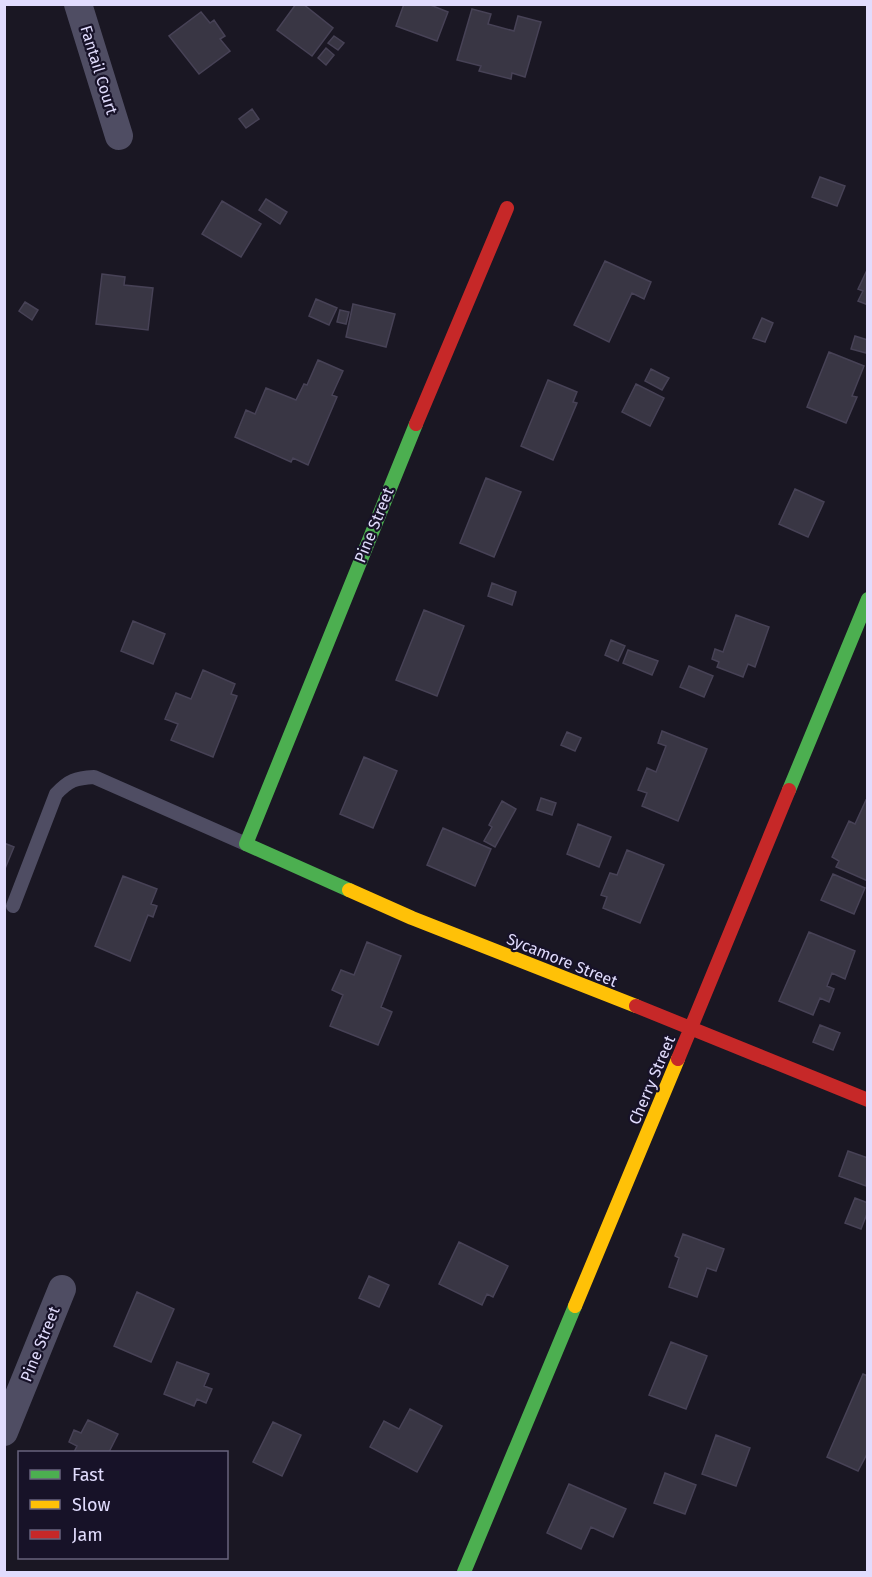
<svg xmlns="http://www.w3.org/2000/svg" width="872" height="1577" viewBox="0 0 872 1577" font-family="'Fira Sans',sans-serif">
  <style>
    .building { fill: #393644; stroke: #474256; stroke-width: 1.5 }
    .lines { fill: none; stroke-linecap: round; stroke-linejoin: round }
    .lane { stroke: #4f4d63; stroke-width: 14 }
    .street { stroke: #4f4d63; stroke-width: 28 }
    .fast { stroke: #4caf50; stroke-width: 14 }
    .slow { stroke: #ffc107; stroke-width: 14 }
    .jam { stroke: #c62828; stroke-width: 14 }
    .labels { text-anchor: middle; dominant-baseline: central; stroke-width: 4.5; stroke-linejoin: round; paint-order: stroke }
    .street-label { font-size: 16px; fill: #e1dcfd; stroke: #171228 }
  </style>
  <rect width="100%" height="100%" fill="#1a1723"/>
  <path class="building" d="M296,4H303L333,28L312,56L277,30Z
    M404,4H428L448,12L437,41L396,26Z
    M472,9L491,14L488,24L514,31L518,16L541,22L525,77L512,73L511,79L479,71L481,66L457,60Z
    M201,12L210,23L214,20L225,36L220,39L230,51L199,74L169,36Z
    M334,36L344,43L338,50L328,43Z
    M326,48L334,55L326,65L318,58Z
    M252,109L259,119L246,128L239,119Z
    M820,177L845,186L837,206L812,197Z
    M266,199L287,212L280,224L259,210Z
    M222,201L261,224L241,257L202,234Z
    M605,261L651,282L644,299L632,293L609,342L574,325Z
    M868,268V305L858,301L863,291L858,289Z
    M102,274L125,277L124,285L153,288L148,330L96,324Z
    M316,299L337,308L329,325L309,316Z
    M25,302L38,310L32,320L19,311Z
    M353,304L395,314L386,347L346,337Z
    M340,310L349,312L346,324L337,322Z
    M762,318L773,323L765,342L753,338Z
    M855,336L868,340L866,353L851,349Z
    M829,352L864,366L852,396L857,397L846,423L807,407Z
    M318,360L343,371L332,395L337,397L308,465L293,458L291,462L235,437L246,410L255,414L266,388L296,400L304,384L307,385Z
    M651,369L669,378L662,390L645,381Z
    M548,380L577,392L573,402L577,403L553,460L521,446Z
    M636,384L664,398L650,426L622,412Z
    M486,478L521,492L494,557L460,543Z
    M795,489L824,502L808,537L779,524Z
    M492,583L516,592L512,605L488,596Z
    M424,610L464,626L437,696L396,680Z
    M736,615L769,627L755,667L748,664L743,677L717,667L719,662L712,659L715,649L723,652Z
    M133,621L165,634L153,664L121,651Z
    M611,640L625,646L618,661L605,655Z
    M628,650L658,661L652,675L623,663Z
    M689,666L713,676L704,697L680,687Z
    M203,670L235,684L231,694L237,696L213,757L171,740L178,724L165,719L176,693L191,699Z
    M662,731L707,749L678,821L642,806L647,793L638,790L647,768L656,772L666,746L658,743Z
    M567,732L581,738L575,751L561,745Z
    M364,757L397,771L373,828L340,814Z
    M541,798L556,803L552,815L537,810Z
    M866,800L868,801V881L836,867L839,861L832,857L849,821L855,824Z
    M502,801L516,809L495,847L484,841L492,827L489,825Z
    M578,824L611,837L599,867L567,854Z
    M443,828L491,849L475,886L427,865Z
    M4,843L14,847L4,871Z
    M627,850L664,865L640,923L603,908L607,897L601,895L610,873L617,875Z
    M833,874L865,888L854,914L821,900Z
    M123,876L157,889L151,904L157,906L153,917L148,915L130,961L95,946Z
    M809,932L855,951L845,979L832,973L827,986L834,989L829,1002L820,998L813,1015L779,1001Z
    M367,942L401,956L381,1007L392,1012L378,1045L330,1026L343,995L332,990L341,970L354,975Z
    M820,1025L840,1033L833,1050L813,1042Z
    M848,1151L868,1158L866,1186L839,1176Z
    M855,1198L868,1203V1211L861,1229L845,1223Z
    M683,1234L724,1249L716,1271L707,1268L697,1297L669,1287L679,1258L675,1256Z
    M459,1242L508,1266L493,1297L487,1294L482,1305L439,1284Z
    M369,1276L389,1285L379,1307L359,1298Z
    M137,1292L174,1309L151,1362L114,1346Z
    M671,1342L707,1356L686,1409L649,1395Z
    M177,1362L209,1374L204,1386L212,1389L206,1403L197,1399L194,1406L164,1394Z
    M863,1374L868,1376V1452L858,1471L827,1457Z
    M410,1409L442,1426L417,1472L370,1447L384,1421L399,1429Z
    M88,1420L118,1434L109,1452H74L77,1446L69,1442L74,1430L81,1433Z
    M273,1422L301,1435L282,1476L253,1462Z
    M716,1435L750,1448L736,1486L702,1474Z
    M665,1473L696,1485L685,1514L654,1503Z
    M569,1484L626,1509L613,1537L591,1527L581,1549L547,1533Z"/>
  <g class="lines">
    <path class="lane" d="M13,906L56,794C69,780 76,778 94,777L246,844"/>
    <path class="street" d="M78,4L119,136
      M4,1432L62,1289"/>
    <path class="fast" d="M789,790L868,599
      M349,890L246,844L416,424
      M464,1572L575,1306"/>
    <path class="slow" d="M349,890L412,918L636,1006
      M575,1306L678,1059"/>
    <path class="jam" d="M416,424L507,208
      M636,1006L868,1100
      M678,1059L789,790"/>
  </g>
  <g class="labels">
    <g class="street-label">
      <text transform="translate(99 70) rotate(73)">Fantail Court</text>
      <text transform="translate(374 525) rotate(-68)">Pine Street</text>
      <text transform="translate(562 960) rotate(22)">Sycamore Street</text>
      <text transform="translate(652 1080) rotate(-67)">Cherry Street</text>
      <text transform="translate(40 1344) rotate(-68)">Pine Street</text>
    </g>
  </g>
  <rect width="872" height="1577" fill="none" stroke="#e1dcfd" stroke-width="12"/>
  <rect x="18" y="1451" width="210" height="108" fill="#171228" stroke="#68637d" stroke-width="1.5"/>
  <rect x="30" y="1470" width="30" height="9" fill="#4caf50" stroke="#68637d" stroke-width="1.5"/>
  <text x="72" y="1481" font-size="18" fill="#e1dcfd">Fast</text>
  <rect x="30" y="1500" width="30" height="9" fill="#ffc107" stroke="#68637d" stroke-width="1.5"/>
  <text x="72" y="1511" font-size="18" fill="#e1dcfd">Slow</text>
  <rect x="30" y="1530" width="30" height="9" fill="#c62828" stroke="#68637d" stroke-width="1.5"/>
  <text x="72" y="1541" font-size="18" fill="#e1dcfd">Jam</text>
</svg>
